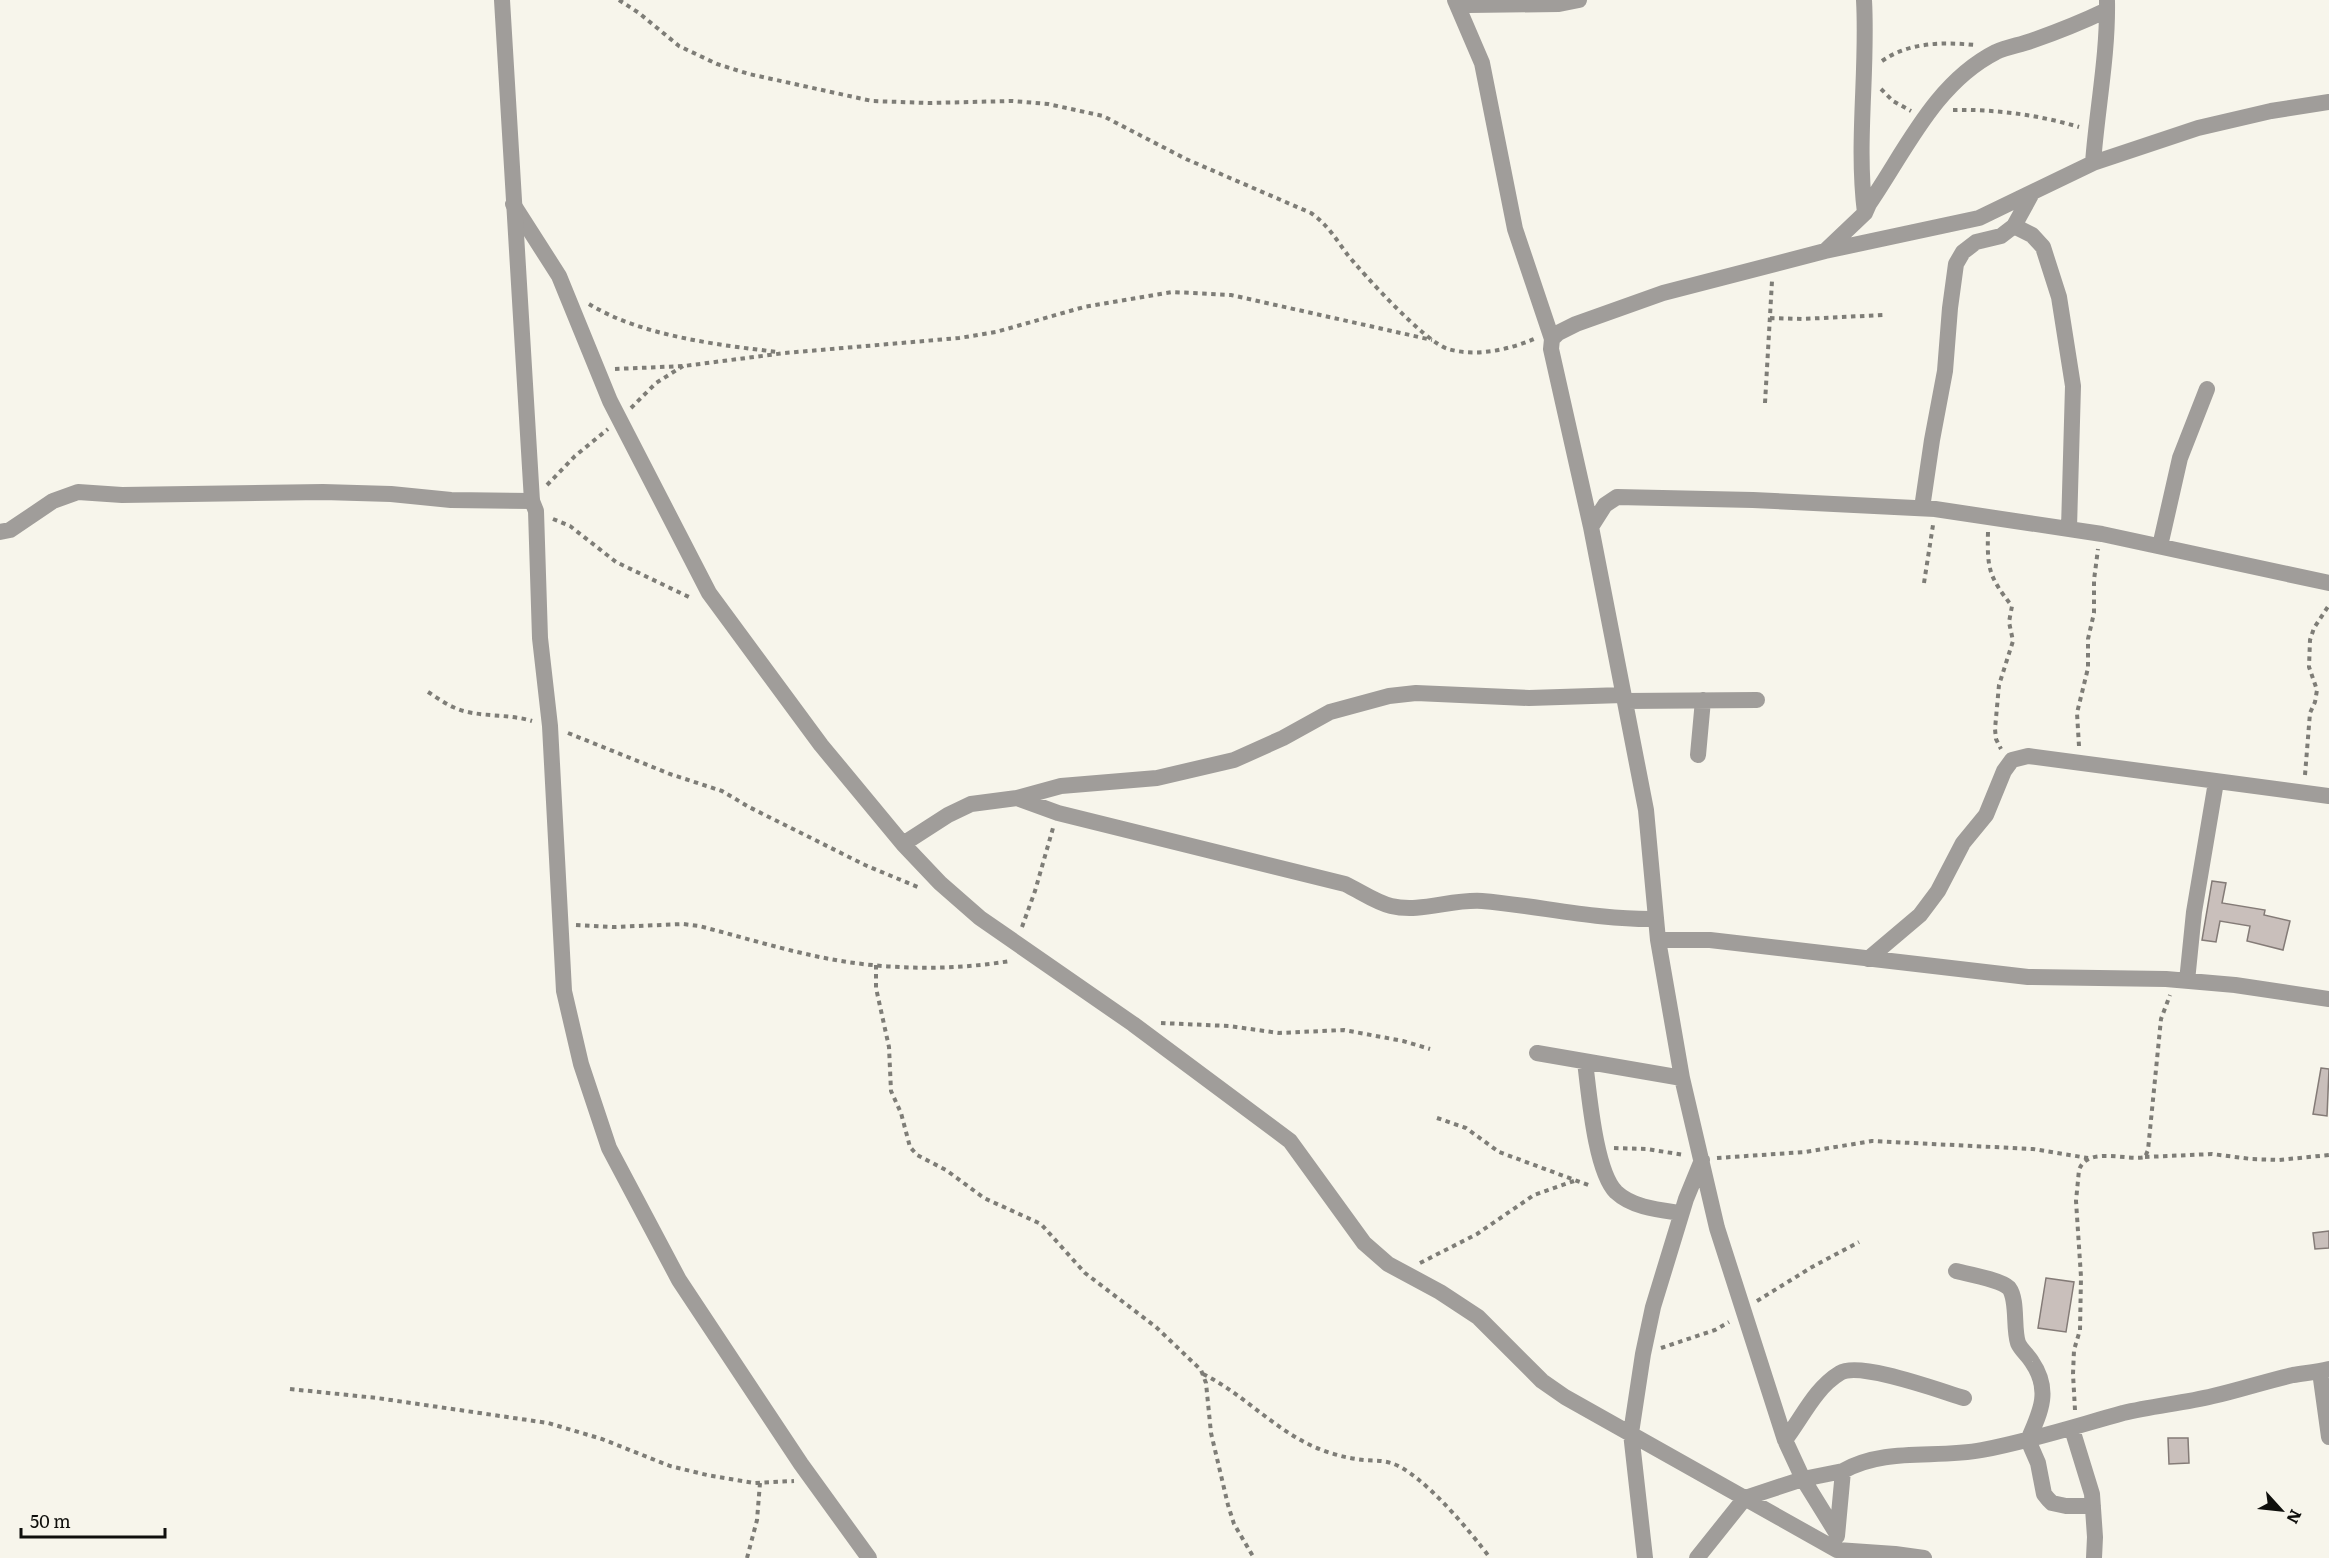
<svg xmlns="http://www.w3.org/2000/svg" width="2329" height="1558" viewBox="0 0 2329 1558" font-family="Literata,serif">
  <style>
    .building { fill: #c9bfbb; stroke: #847b77; stroke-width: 1.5 }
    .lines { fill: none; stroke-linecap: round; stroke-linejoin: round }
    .path { stroke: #7e7d77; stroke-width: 4; stroke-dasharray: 4.5 4.5; stroke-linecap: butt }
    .minor { stroke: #a09d9a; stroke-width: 16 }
    .tertiary { stroke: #a09d9a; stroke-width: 16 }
  </style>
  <rect width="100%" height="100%" fill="#f7f5eb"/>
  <path class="building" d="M2212,881L2226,883L2222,903L2265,910L2264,915L2290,921L2283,950L2247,941L2250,926L2220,921L2216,942L2202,940Z
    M2321,1068L2329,1069L2327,1116L2313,1114Z
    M2329,1231V1248L2315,1249L2313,1233Z
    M2046,1278L2074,1282L2066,1332L2038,1328Z
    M2168,1438H2188L2189,1463L2169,1464Z"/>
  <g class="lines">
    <path class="path" d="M619,0L639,13L679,46L717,64L749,74L872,101L929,103L1012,101L1048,104L1103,116L1186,159L1311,213C1327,224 1336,239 1347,254C1364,275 1425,342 1448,349C1476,357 1508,350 1534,339
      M1882,61C1909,42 1943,42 1975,45
      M1881,89L1893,101L1911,111
      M1953,110C1995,109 2039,115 2079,127
      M589,304C641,336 718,345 778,352
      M1770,318L1802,319L1883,315
      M615,369L684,366L785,353L959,338L996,332L1084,307L1172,292L1231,295L1432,340
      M1765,403L1772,281
      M631,408L656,383L683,366
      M547,485L575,456L608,429
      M553,519L570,526L616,562L691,598
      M1988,532C1987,569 1989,577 2012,606L2009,622L2013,641L1999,685L1995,729L1996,739L2001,749
      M1924,583L1933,525
      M428,692C436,697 444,703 453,707C475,718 507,713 532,721
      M568,733L670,774L722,791L749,807L865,865L920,888
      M2079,746L2077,713L2088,668V639L2094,613V580L2098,549
      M2305,775L2310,713L2315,702L2317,690L2309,667L2310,640L2314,628L2329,605
      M576,925L614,927L683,924L699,926C746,938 793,953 841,961C897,970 955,970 1010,961
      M1022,927L1035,891L1053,828
      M876,965V988L889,1047L891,1091L901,1113L910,1147L917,1155L946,1170L984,1198L1041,1224L1085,1273L1156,1327L1201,1370L1206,1383L1211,1433L1228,1505L1234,1524L1254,1558
      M1161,1023L1229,1026L1279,1033L1344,1030L1403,1041L1430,1049
      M1437,1118L1466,1128L1499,1152L1591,1186
      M1614,1148L1647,1149L1684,1155
      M2145,1157L2212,1154L2251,1159L2279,1160L2329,1155
      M1717,1158L1805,1152L1872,1141L2033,1149L2088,1158
      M1420,1263L1477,1234L1534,1195L1574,1181
      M1757,1301L1812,1267L1859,1242
      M1661,1348L1715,1330L1729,1322
      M1203,1374C1240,1392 1269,1424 1306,1443C1324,1452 1344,1458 1364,1460C1373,1461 1382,1460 1391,1463C1421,1472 1471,1532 1490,1558
      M290,1389L377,1398L548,1423L602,1439L670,1466L707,1475L754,1483L794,1481
      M2075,1410L2073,1374L2074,1350L2080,1330L2081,1277L2076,1201L2079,1170C2087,1146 2126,1161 2145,1157L2148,1150L2161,1019L2170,995
      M747,1558L757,1520L760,1483"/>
    <path class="minor" d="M1455,0L1482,63L1515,229L1552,339
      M1864,0C1868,71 1856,142 1865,213
      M1468,5L1559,4L1579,0
      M2093,163C2097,109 2108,55 2107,1
      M513,204L559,276L610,401L709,593L821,745L903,844L940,883L980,918L1133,1024L1290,1141L1364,1243L1388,1264L1440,1292L1478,1317L1542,1381L1565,1397L1837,1550L1895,1554L1924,1558
      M2014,226L2032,235L2043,247L2059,297L2073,386L2069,528
      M1825,251L1865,213L1869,204C1906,150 1935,83 1996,52C2007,47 2020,45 2031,41C2057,32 2082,22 2107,10
      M1922,508L1932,440L1945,371L1950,308L1956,264L1963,252L1976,242L2001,236L2014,226L2031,195
      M1591,527L1605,505L1617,497L1753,500L1935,509L2102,534L2329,583
      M0,532L10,530L53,501L78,492L122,495L323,492L391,494L451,500L532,501
      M2160,546L2180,458L2207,389
      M1625,701L1757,700
      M1698,755L1703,700
      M1017,798L1061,786L1157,778L1234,760L1283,738L1330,712L1389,696L1416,693L1529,698L1623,695
      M903,844L948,815L971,804L1017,798L1058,813L1345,884C1360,891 1375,902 1391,906C1421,913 1451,899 1482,901C1540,906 1597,920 1656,919
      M1658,940H1710L2028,977L2166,979L2235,985L2329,999
      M1868,959L1920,915L1938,891L1963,843L1986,815L2004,771L2012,760L2028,756L2329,796
      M2187,981L2194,912L2216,782
      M1537,1053L1682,1078
      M1585,1062C1589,1092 1595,1171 1616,1192C1633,1208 1660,1210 1681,1213
      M1956,1271C1968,1274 2001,1280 2009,1288C2018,1300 2013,1328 2018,1343C2021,1350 2028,1355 2032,1362C2051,1390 2041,1411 2028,1440L2038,1463L2044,1494L2048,1499L2052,1503L2066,1506H2093
      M2320,1372L2329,1437
      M2072,1429L2092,1494L2095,1537L2094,1558
      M1785,1440C1802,1418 1815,1388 1840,1373C1860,1361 1940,1391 1964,1398
      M1837,1534L1803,1479L1785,1440L1717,1228L1682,1078L1658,940L1646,810L1591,527L1551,349L1552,339L1558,333L1576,324L1663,293L1825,251L1979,218L2093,163L2198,128L2271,111L2329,102
      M1837,1536L1843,1471
      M1645,1558L1631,1433L1643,1354L1653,1307L1686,1199L1702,1160
      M1697,1558L1745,1498L1803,1479L1843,1471C1885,1447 1936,1459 1982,1450C2030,1441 2076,1426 2123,1413C2153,1406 2184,1403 2213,1396C2240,1390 2266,1381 2293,1375C2305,1373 2317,1372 2329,1369"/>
    <path class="tertiary" d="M502,0L532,501L536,511L540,638L550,726L564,991L581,1064L609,1148L679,1280L801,1464L869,1558"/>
  </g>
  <g transform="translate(2281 1510) rotate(117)" stroke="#f7f5eb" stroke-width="4.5" paint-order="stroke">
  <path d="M0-4.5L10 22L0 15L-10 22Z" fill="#0f0f0c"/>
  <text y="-9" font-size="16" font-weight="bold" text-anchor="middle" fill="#0f0f0c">N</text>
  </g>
  <path d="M21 1528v9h144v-9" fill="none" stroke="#0f0f0c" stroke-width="3"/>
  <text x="30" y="1528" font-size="18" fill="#0f0f0c" stroke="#f7f5eb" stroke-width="4.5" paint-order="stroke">50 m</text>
</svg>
